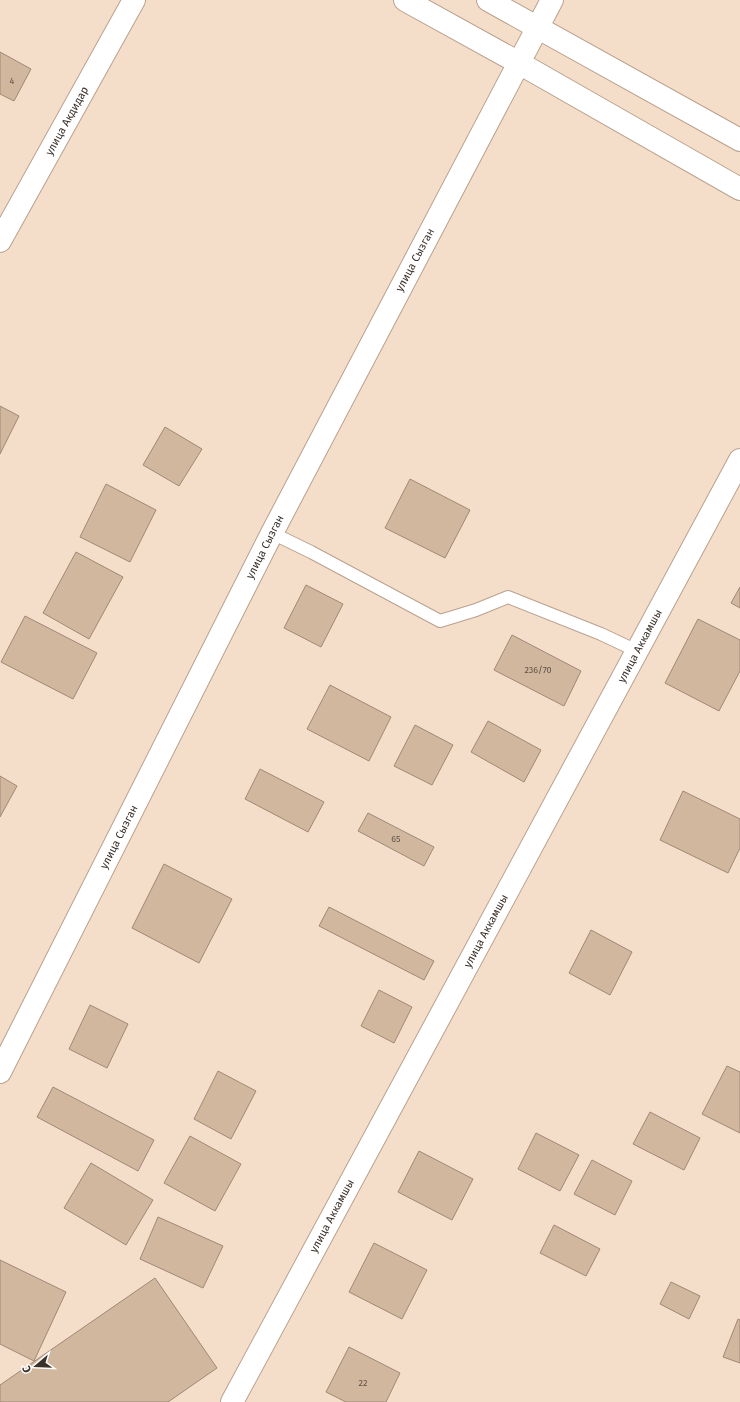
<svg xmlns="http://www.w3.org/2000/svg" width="740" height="1402" viewBox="0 0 740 1402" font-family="'Fira Sans',sans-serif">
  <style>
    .building { fill: #d2b79f; stroke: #9e8976 }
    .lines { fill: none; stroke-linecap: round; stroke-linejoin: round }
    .service-casing { stroke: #b8a18e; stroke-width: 14 }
    .minor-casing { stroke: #b8a18e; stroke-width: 24 }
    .primary-casing { stroke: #b8a18e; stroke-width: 24 }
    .service { stroke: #fff; stroke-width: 12 }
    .minor { stroke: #fff; stroke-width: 22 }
    .primary { stroke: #fff; stroke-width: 22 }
    .labels { text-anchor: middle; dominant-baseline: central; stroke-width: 3; stroke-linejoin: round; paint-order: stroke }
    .number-label { font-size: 9px; fill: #605246 }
    .street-label { font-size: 11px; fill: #3a3129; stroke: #fff }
  </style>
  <rect width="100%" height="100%" fill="#f5dec9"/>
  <path class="building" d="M0,52L31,69L14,101L0,94Z
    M0,406L19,416L0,454Z
    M165,427L202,449L179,486L143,465Z
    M410,479L470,510L445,558L385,528Z
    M106,484L156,510L130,562L80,537Z
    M76,552L123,577L89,639L43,613Z
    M306,585L343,604L321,647L284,628Z
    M740,587V608L731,603Z
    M25,616L97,653L73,699L1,662Z
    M698,619L740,640V671L719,711L665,683Z
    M512,635L581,671L564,706L494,670Z
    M330,685L391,717L369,761L307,729Z
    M488,721L541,750L524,782L471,752Z
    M415,725L453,745L432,785L394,766Z
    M260,769L324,802L308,832L245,799Z
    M0,776L17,786L0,817Z
    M683,791L740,819V848L728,873L660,840Z
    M368,813L434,847L424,866L358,831Z
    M164,864L232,899L199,963L132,928Z
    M329,907L434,961L424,980L319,926Z
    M591,930L632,952L610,995L569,973Z
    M379,990L412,1007L394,1043L361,1026Z
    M90,1005L128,1024L107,1068L69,1049Z
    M727,1066L740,1072V1133L702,1114Z
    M218,1071L256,1091L231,1139L194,1119Z
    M53,1087L154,1140L138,1171L37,1117Z
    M650,1112L700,1138L684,1170L633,1144Z
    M536,1133L579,1155L560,1191L518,1169Z
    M190,1136L241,1164L215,1211L164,1183Z
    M419,1151L473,1179L452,1220L398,1192Z
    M592,1160L632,1181L615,1215L574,1194Z
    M91,1163L153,1200L126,1245L64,1208Z
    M158,1217L223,1246L203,1288L140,1259Z
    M554,1225L600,1249L586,1276L540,1253Z
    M374,1243L427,1270L402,1319L349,1292Z
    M0,1260L66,1292L34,1361L0,1344Z
    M155,1278L217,1368L168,1402H0V1385Z
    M671,1282L700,1296L689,1319L660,1304Z
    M738,1319L740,1320V1363L723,1357Z
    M349,1347L400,1373L386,1402H346L326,1392Z"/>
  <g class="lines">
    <g class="service-casing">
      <path id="service" d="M272,533L311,552L440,621L476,610L508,597L601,634L637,651"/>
    </g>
    <g class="minor-casing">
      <path id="minor" d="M0,241L134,0
        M0,1072L272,533L552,0
        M232,1402L740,460"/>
    </g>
    <g class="primary-casing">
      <path id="primary" d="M405,0L519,63L740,189
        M488,0L740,140"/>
    </g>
    <use href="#service" class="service"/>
    <use href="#minor" class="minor"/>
    <use href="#primary" class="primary"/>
  </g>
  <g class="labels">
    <g class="number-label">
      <text x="12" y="81">4</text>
      <text x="538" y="670">236/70</text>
      <text x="396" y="839">65</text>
      <text x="363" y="1383">22</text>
    </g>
    <g class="street-label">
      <text transform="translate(67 121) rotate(-61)">улица Акдидар</text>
      <text transform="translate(415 260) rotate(-62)">улица Сызган</text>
      <text transform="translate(265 547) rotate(-63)">улица Сызган</text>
      <text transform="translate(640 646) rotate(-62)">улица Аккамшы</text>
      <text transform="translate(119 837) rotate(-63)">улица Сызган</text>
      <text transform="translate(486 931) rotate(-62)">улица Аккамшы</text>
      <text transform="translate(332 1216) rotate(-62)">улица Аккамшы</text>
    </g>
  </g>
  <g transform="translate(36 1366) rotate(251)" stroke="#ffffff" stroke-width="3" paint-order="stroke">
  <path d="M0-3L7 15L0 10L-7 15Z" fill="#3a3129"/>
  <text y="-6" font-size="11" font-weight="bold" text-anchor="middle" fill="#3a3129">С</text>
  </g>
</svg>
